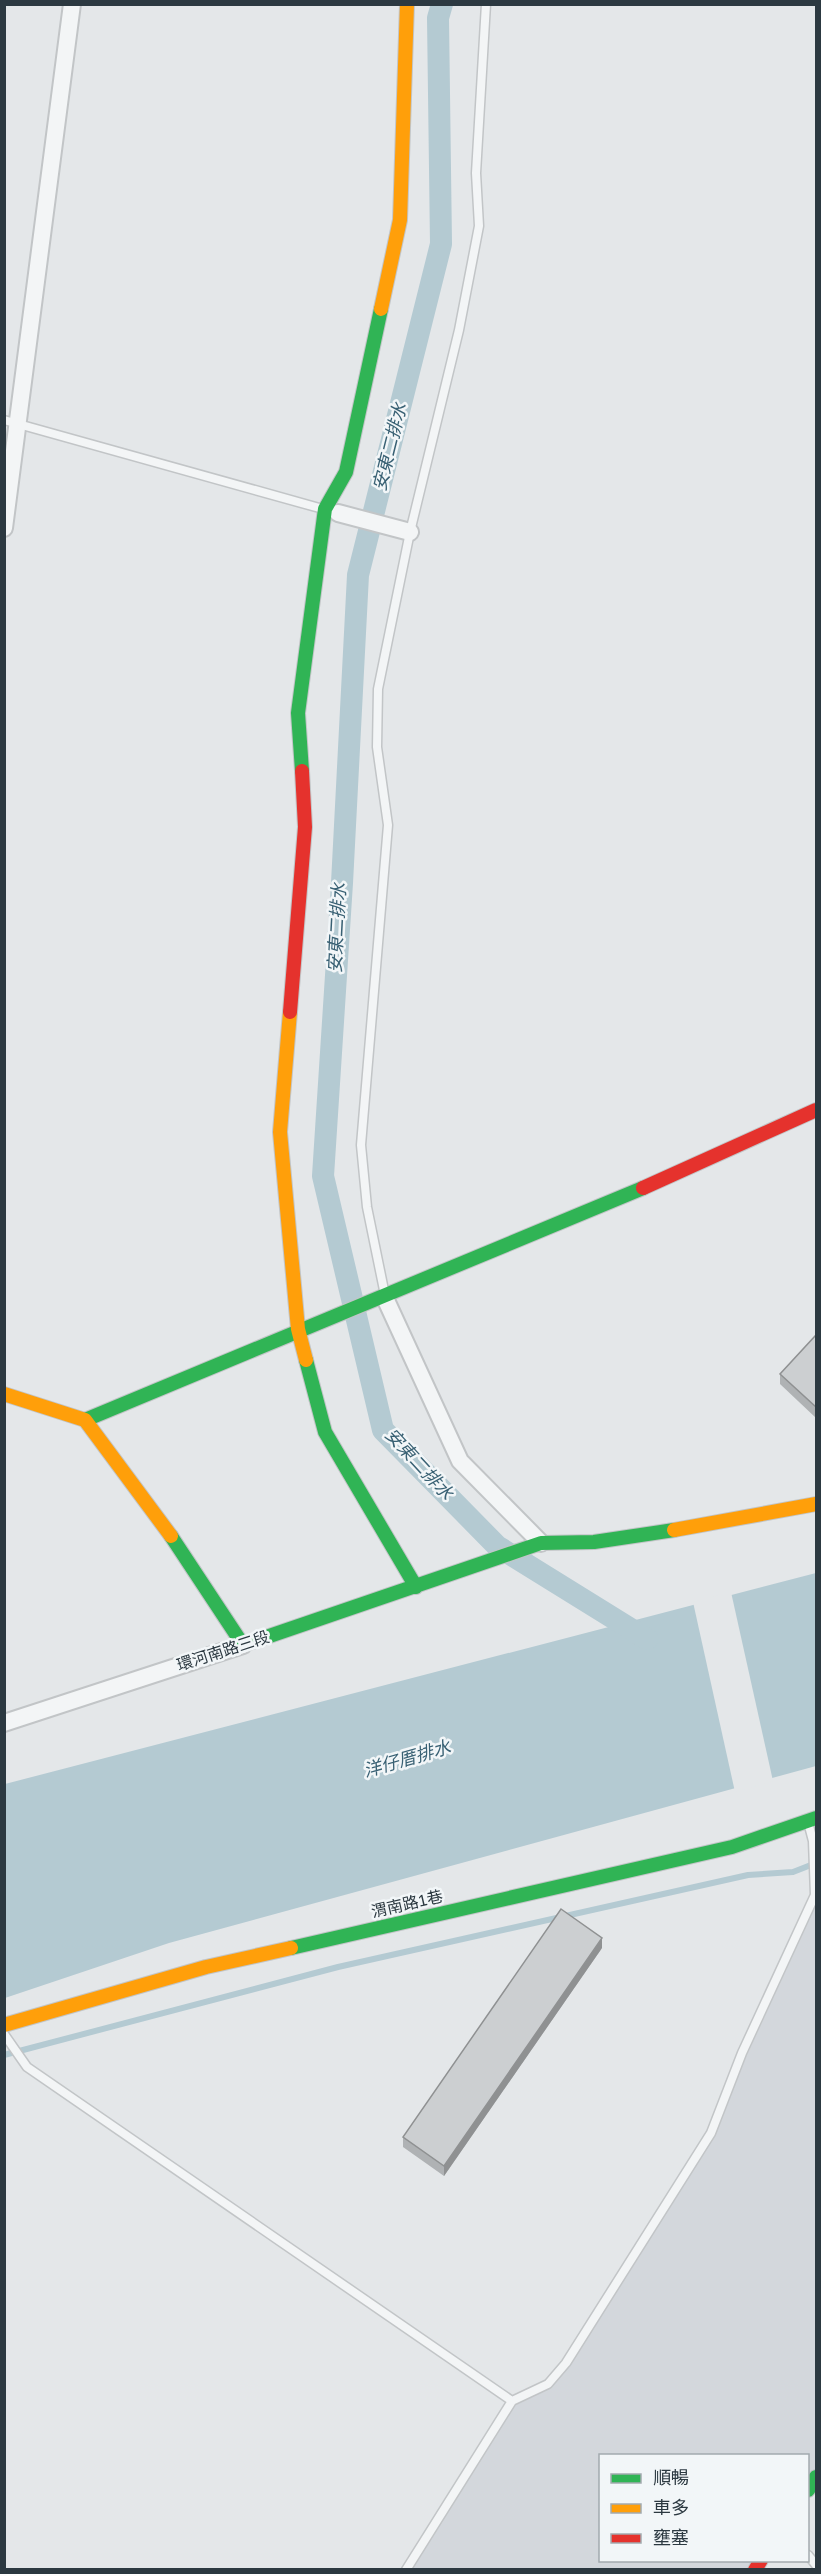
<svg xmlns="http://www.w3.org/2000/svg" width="821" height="2574" viewBox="0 0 821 2574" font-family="Arial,'Noto Sans TC',sans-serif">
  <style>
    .built { fill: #d3d7dc }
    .water { fill: #b4cad2 }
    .pier { fill: #e4e7e9 }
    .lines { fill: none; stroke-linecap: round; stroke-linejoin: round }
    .stream { stroke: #b4cad2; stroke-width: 6 }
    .canal { stroke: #b4cad2; stroke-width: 22 }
    .lane-casing { stroke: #c2c5c7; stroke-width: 11 }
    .street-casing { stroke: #c2c5c7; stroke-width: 20 }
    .fast-casing { stroke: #c2c5c7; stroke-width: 16 }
    .slow-casing { stroke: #c2c5c7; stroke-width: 16 }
    .jam-casing { stroke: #c2c5c7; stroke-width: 16 }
    .lane { stroke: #f3f5f6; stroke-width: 8 }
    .street { stroke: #f3f5f6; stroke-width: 16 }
    .fast { stroke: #30b455; stroke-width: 14 }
    .slow { stroke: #ff9f0a; stroke-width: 14 }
    .jam { stroke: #e5322d; stroke-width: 14 }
    .wall { fill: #afb2b4 }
    .shaded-wall { fill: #8f9192 }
    .building { fill: #cccfd1; stroke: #8f9192; stroke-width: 1.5 }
    .labels { text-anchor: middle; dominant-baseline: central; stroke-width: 5; stroke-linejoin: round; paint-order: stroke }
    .street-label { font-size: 16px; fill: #2c3941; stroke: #f2f6f8 }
    .water-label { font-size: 18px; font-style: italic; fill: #386073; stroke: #f2f6f8 }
  </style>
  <rect width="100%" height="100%" fill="#e4e7e9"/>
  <path class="built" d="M816,1904V2484L808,2497V2456H600V2560L765,2561L759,2569L406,2570L512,2401L548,2384L711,2133Z"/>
  <path class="water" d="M816,1573V1766L169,1943L5,1998V1784Z"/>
  <path class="pier" d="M731,1592L773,1781L735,1792L693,1602Z"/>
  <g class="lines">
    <path class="stream" d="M4,2055L338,1967L748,1875L793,1872L816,1863"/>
    <path class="canal" d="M442,4L438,18L441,244L358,575L342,883L323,1176L383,1430L497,1546L647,1639"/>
    <g class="lane-casing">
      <path id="lane" d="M4,420L323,509
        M385,1295L367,1207L361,1145L388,825L377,747L378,689L410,532L459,330L479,226L476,173L486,4
        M4,2034L27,2067L512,2401
        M808,2555L816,2565
        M406,2570L512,2401L548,2384L566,2363L711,2133L742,2053L815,1895L813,1841L808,1822"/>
    </g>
    <g class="street-casing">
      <path id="street" d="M338,513L410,532
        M4,528L72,4
        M385,1298L460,1461L541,1543
        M4,1723L243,1645"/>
    </g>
    <g class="fast-casing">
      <path id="fast" d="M302,771L298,713L325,509L346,472L381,309
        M306,1360L325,1432L416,1587
        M85,1420L643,1188
        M171,1536L243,1645L541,1543L594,1542L674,1530
        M291,1948L732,1847L816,1818
        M808,2490L816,2477"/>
    </g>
    <g class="slow-casing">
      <path id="slow" d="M381,309L400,220L407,4
        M290,1012L280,1132L298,1329L306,1360
        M4,1394L85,1420L171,1536
        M674,1530L816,1504
        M4,2025L206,1967L291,1948"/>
    </g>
    <g class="jam-casing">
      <path id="jam" d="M290,1012L305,827L302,771
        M643,1188L816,1110
        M755,2570L761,2560"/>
    </g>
    <use href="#lane" class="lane"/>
    <use href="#street" class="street"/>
    <use href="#fast" class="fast"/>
    <use href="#slow" class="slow"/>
    <use href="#jam" class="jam"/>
  </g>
  <path class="wall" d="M816,1335V1418L780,1384V1374Z
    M602,1948L444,2176L403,2147V2137Z"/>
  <path class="shaded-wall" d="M602,1938V1948L444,2176V2166Z"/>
  <path class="building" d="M816,1335V1407L780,1374Z
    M561,1909L602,1938L444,2166L403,2137Z"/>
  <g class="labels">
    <g class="street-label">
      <text transform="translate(223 1651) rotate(-18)">環河南路三段</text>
      <text transform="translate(407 1904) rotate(-13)">渭南路1巷</text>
    </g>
    <g class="water-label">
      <text transform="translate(390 447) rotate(-76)">安東二排水</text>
      <text transform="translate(337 928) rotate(-87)">安東二排水</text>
      <text transform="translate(419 1464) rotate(47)">安東二排水</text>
      <text transform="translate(407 1759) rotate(-16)">洋仔厝排水</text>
    </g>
  </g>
  <rect width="821" height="2574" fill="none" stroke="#2c3941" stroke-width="12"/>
  <rect x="599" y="2454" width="210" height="108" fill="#f2f6f8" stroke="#a3aaaf" stroke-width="1.5"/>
  <rect x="611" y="2474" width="30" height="9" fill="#30b455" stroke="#a3aaaf" stroke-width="1.5"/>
  <text x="653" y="2484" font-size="18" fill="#2c3941">順暢</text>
  <rect x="611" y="2504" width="30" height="9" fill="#ff9f0a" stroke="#a3aaaf" stroke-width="1.5"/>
  <text x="653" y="2514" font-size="18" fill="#2c3941">車多</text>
  <rect x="611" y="2534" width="30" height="9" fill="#e5322d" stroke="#a3aaaf" stroke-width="1.5"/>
  <text x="653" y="2544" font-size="18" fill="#2c3941">壅塞</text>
</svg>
